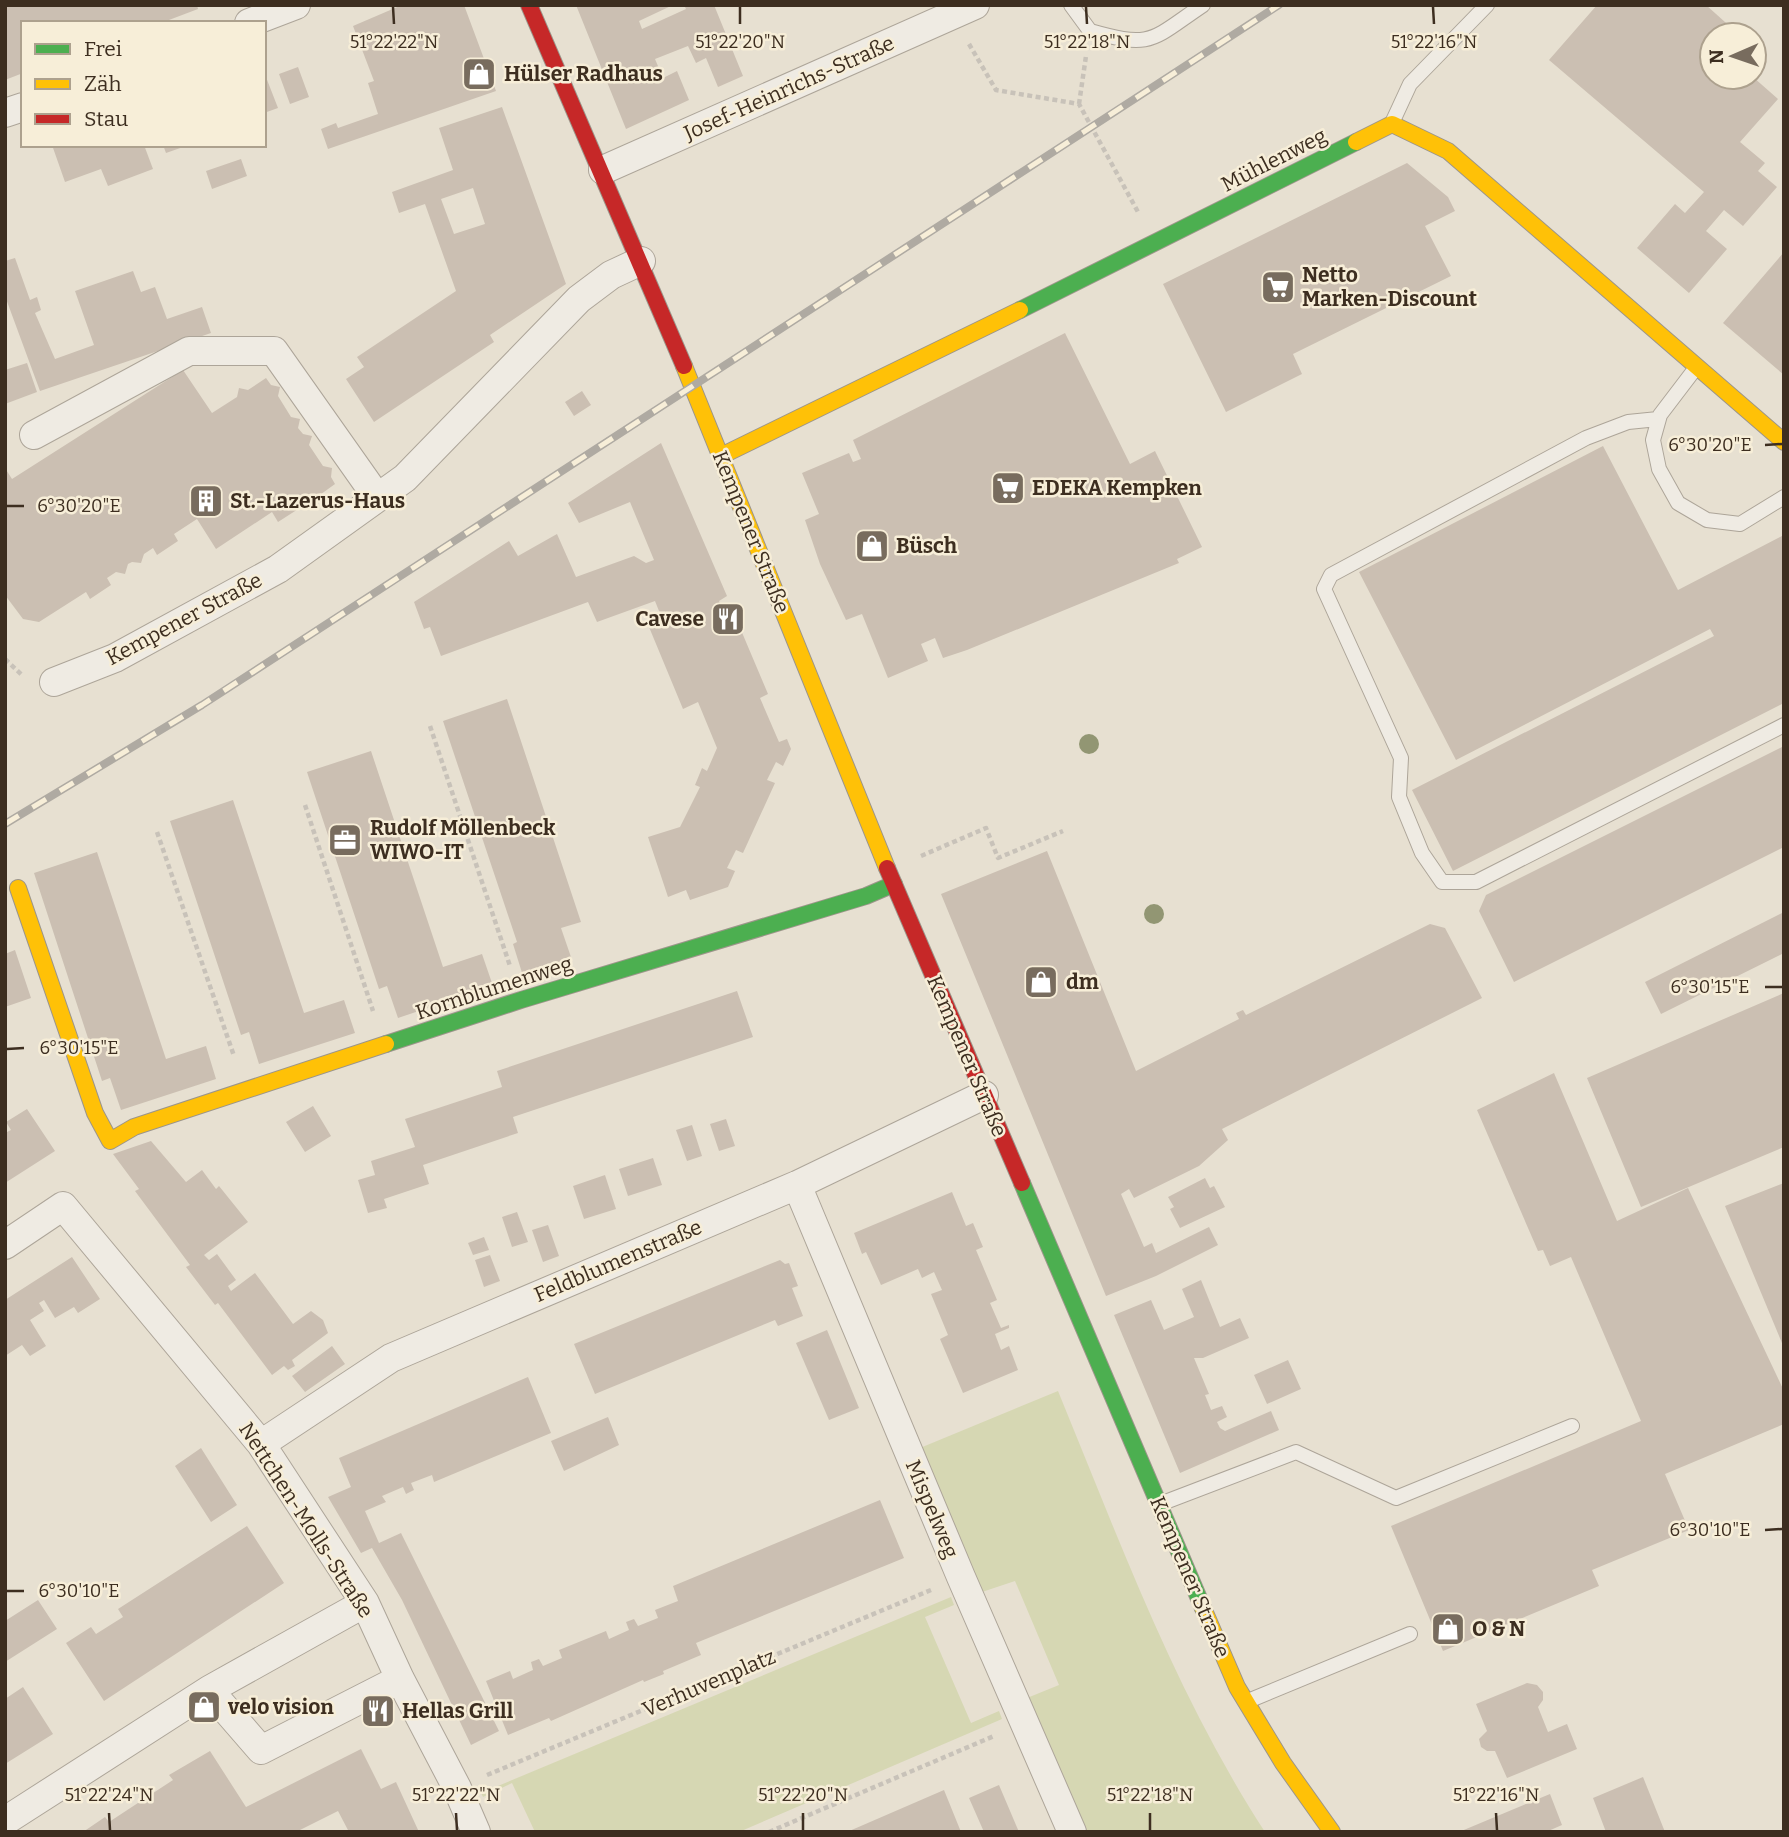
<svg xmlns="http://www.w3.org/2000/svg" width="1789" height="1837" viewBox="0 0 1789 1837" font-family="Bitter,serif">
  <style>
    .green { fill: #d6d7b3 }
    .building { fill: #cbbfb2; fill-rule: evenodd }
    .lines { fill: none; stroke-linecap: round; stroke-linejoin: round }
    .lane-casing { stroke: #ada599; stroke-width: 16 }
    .street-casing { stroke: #ada599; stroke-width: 30 }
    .fast-casing { stroke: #9c958a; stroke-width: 18 }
    .slow-casing { stroke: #9c958a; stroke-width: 18 }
    .jam-casing { stroke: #9c958a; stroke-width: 18 }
    .path { stroke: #c8c2b9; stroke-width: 4.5; stroke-dasharray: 5 3.5; stroke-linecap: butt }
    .lane { stroke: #efebe3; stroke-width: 14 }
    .street { stroke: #efebe3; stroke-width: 28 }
    .fast { stroke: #4caf50; stroke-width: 16 }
    .slow { stroke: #ffc107; stroke-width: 16 }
    .jam { stroke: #c62828; stroke-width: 16 }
    .rail-casing { stroke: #afaaa2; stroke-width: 8 }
    .rail { stroke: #f7eed8; stroke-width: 5; stroke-dasharray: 16; stroke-linecap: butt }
    .tree { fill: #929673 }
    .ticks { fill: none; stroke: #3d2e20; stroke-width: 2.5 }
    .labels { text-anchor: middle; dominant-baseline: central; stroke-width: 5; stroke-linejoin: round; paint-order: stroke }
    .poi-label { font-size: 21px; font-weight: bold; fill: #3d2e20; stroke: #f7eed8; text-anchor: start }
    .street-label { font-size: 21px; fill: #3d2e20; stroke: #f7eed8 }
    .ticks-label { font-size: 18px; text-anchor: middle; fill: #3d2e20; stroke: #f7eed8; stroke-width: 5; stroke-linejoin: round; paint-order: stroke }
  </style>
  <rect width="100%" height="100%" fill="#e7e0d1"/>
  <path class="green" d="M1058,1391C1120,1542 1176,1695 1265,1832H1085L1027,1698L1059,1685L1015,1581L982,1592L920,1448Z
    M951,1597L954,1605L925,1617L971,1723L999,1711L1002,1719L739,1832H535L512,1783L483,1797L481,1793Z"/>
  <path class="building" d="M5,5H197L198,9L161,23H23V73L5,80Z
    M402,5H464L496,91L328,149L321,129L336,123L338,128L378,114L368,83L374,81L353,26Z
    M576,5H673L639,21L642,29L686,9L684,5H714L743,76L718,87L706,58L696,63L688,46L655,59L663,78L677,71L689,100L626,129Z
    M1597,5H1706L1735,31L1731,35H1712V77H1753L1778,99L1740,142L1765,163L1758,171L1777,187L1743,226L1724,210L1706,231L1727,249L1689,293L1637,248L1675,204L1685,213L1704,192L1549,60Z
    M298,67L309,97L290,104L279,74Z
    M264,72L278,108L264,113Z
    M502,107L566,284L490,335L494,342L374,422L346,379L364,367L357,357L456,291L425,204L399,213L392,192L453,170L439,128ZM473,188L485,224L454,234L441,199Z
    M52,145H144L153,169L108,186L101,169L65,182Z
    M163,145H186V146L166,153Z
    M241,159L247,176L212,189L206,171Z
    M1407,163L1448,197L1455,211L1425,226L1451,276L1293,354L1302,374L1226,412L1163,284Z
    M1784,252V375L1723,323Z
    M15,258L30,300L37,297L41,310L35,313L55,359L94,345L75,291L133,271L141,292L155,287L167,319L202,307L211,333L40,391L5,296V261Z
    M1065,333L1130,464L1155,451L1202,547L1177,559L1179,563L967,650L943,658L935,638L921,644L928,661L888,678L862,614L846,620L820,564L805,520L819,514L802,473L849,453L853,462L861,459L853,440Z
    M27,363L37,392L5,404V370Z
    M183,370L212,413L237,397L239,388L248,390L266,378L271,385L280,387L278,396L291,417L300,419L298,428L303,434L312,436L309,445L323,466L332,468L331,477L335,484L317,497L315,506L306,504L278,522L272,512L216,549L197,519L174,534L178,541L157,555L153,548L144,554L141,563L132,562L128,564L125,574L116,572L107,578L111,585L90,599L86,592L39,622L23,619L5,595V468L12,479Z
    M582,391L591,405L574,416L565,402Z
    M661,443L727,596L719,601L727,619L735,616L768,694L760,698L779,742L787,739L791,749L783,766L776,762L767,780L775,783L743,853L736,850L727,868L735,871L728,887L690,900L686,890L668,897L648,837L680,827L700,787L695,785L702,768L707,771L717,748L698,702L683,709L649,627L663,621L655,601L597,622L588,602L441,656L430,627L424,629L414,602L509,541L518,556L557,534L576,577L634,556L646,563L654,560L630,502L579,523L568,503Z
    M1603,446L1678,590L1784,535V703L1453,871L1412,790L1714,636L1710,629L1456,760L1359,572Z
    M507,699L581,922L561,928L572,960L523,976L513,944L517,942L443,721Z
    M1784,746V847L1514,982L1479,911L1486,895Z
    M371,751L443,967L482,954L493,986L398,1018L387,986L379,989L307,772Z
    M233,800L304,1013L344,1000L355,1033L259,1064L249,1032L241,1035L170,821Z
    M1047,851L1136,1071L1239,1019L1236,1013L1243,1010L1246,1015L1430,924L1445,928L1482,998L1222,1129L1228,1140L1199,1166L1134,1198L1129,1189L1121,1194L1144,1247L1152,1243L1156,1253L1209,1227L1218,1245L1156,1276L1106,1296L941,894Z
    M97,852L166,1059L206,1046L216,1079L121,1110L110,1078L102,1081L34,873Z
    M1784,912V953L1661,1014L1645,982Z
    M15,950L31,998L5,1007V954Z
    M737,991L753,1037L513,1117L518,1133L423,1165L429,1184L384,1199L387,1208L368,1213L358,1180L375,1175L371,1161L415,1147L405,1119L502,1087L497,1071Z
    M1784,993V1147L1641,1207L1587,1078Z
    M1554,1073L1617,1221L1688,1188L1784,1391V1424L1665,1474L1689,1530L1592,1570L1599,1586L1443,1651L1391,1526L1641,1421L1571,1257L1550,1266L1543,1250L1538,1251L1477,1110Z
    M313,1106L331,1136L305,1152L286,1122Z
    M27,1109L55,1151L5,1183V1133L11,1130L6,1122Z
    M726,1119L735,1146L719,1151L710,1124Z
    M692,1125L702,1156L687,1161L676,1130Z
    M151,1141L186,1182L202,1170L216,1189L219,1186L248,1222L204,1255L209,1260L217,1254L236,1280L228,1286L231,1291L255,1273L293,1324L311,1311L323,1320L328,1333L292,1360L295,1366L288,1370L284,1366L272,1375L218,1303L215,1305L186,1267L190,1265L135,1191L139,1189L113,1154Z
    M653,1158L662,1185L628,1196L619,1169Z
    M605,1175L616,1209L584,1219L573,1186Z
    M1205,1178L1210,1188L1214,1186L1225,1207L1180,1228L1170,1209L1174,1207L1168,1197Z
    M1784,1183V1348L1725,1206Z
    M952,1192L966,1226L973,1223L983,1247L976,1250L997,1300L990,1303L1001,1328L1009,1325V1328L995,1334L1001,1350L1009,1346L1018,1370L963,1393L940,1339L948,1335L931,1294L942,1290L934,1272L922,1278L918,1269L881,1285L866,1252L862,1254L854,1233Z
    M517,1212L528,1242L512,1247L502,1217Z
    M548,1225L559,1256L543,1262L532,1230Z
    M484,1237L489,1250L473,1255L468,1243Z
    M490,1255L500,1281L484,1287L475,1260Z
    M72,1257L100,1299L78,1313L74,1307L55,1318L44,1300L39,1303L44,1311L30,1320L46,1346L30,1356L22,1345L5,1356V1300Z
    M780,1260L785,1264L789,1263L798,1286L792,1288L803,1316L778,1326L775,1320L595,1394L574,1344Z
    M1201,1280L1220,1327L1240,1318L1249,1338L1203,1358H1194L1209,1394L1205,1395L1211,1410L1222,1406L1227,1417L1217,1422L1220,1428L1225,1431L1271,1411L1279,1430L1180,1473L1114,1315L1151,1300L1164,1330L1194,1317L1182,1289Z
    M827,1330L859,1408L829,1420L796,1343Z
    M332,1346L345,1364L305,1392L292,1376Z
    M1288,1360L1301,1389L1267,1404L1254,1375Z
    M528,1377L551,1433L434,1482L432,1475L411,1483L414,1490L406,1494L403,1487L382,1496L386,1502L365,1511L379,1543L401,1533L499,1731L471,1745L402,1600L372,1548L361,1553L328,1497L351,1487L339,1458Z
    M608,1417L619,1445L564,1471L551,1441Z
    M201,1448L237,1505L211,1522L175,1466Z
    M880,1500L904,1558L696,1643L701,1655L663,1671L664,1674L644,1682L643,1680L551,1721L549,1718L508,1735L486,1681L510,1671L513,1679L533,1670L531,1662L539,1659L543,1666L562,1658L559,1650L606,1631L609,1639L629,1630L626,1622L634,1619L638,1626L658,1618L655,1610L678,1601L673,1586Z
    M247,1526L284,1583L104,1701L66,1643L91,1627L96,1634L123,1617L118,1609Z
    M38,1600L57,1629L5,1662V1621Z
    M1527,1683L1537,1685L1543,1692V1700L1538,1707L1548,1732L1567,1724L1577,1749L1507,1778L1495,1751H1487L1481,1747L1479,1739L1487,1731L1476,1704Z
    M23,1687L53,1734L5,1764V1699Z
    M361,1749L381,1789L396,1782L419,1832H349L338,1811L296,1832H83L105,1817L109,1822L173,1780L169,1775L210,1751L246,1807Z
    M1643,1777L1665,1832H1606L1593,1798Z
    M999,1785L1019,1832H984L969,1798Z
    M944,1790L961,1832H847Z
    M1550,1794L1562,1825L1546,1832H1459Z"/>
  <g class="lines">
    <g class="lane-casing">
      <path id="lane" d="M1071,5L1090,31C1153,49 1151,40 1203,5
        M1392,123L1410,84L1487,5
        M1695,369L1660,415L1653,440L1659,469L1678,503L1707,520L1740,524L1784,497
        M1658,419L1628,422L1586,438L1331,575L1324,589L1401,758L1399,797L1422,853L1442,882H1476L1784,725
        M1160,1504L1296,1452L1396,1498L1572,1426
        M1248,1701L1410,1634"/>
    </g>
    <g class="street-casing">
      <path id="street" d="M249,23L296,5
        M5,113L23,107
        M603,170L975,5
        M34,435L189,351H274L377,497
        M54,682L115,658L278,569L405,478L579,299L611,275L641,261
        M797,1185L961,1577L1072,1832
        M5,1245L63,1206L261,1444L365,1603L400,1679L457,1788L476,1832
        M261,1444L391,1358L797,1185L984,1095
        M209,1690L365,1603
        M5,1821L209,1690L261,1750L400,1679"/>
    </g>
    <g class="fast-casing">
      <path id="fast" d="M1020,310L1356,142
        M386,1044L521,1000L866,896L894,884
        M1022,1183L1203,1608"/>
    </g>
    <g class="slow-casing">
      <path id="slow" d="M1356,142L1392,124L1448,151L1784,442
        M684,366L887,868
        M721,456L1020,310
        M18,888L95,1113L110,1141L134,1127L386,1044
        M1203,1608L1237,1687L1283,1763L1332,1832"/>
    </g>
    <g class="jam-casing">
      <path id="jam" d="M529,5L684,366
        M887,868L1022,1183"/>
    </g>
    <path class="path" d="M969,44L996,90L1079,104L1138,212
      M1079,104L1086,56
      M5,659L23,676
      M430,726L510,966
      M305,805L373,1011
      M157,832L234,1056
      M921,856L986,828L998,858L1063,831
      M487,1775L931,1590
      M769,1832L994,1736"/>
    <use href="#lane" class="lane"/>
    <use href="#street" class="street"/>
    <use href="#fast" class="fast"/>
    <use href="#slow" class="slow"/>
    <use href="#jam" class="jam"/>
    <g class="rail-casing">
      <path id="rail" d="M5,824L202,705L1279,5"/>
    </g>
    <use href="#rail" class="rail"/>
  </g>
  <g class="tree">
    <circle cx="1089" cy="744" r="10"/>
    <circle cx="1154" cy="914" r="10"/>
  </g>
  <path class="ticks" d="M393,7L394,24M740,7V24M1086,7L1087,24M1433,7L1434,24M1765,445L1782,444M7,506H24M1765,987H1782M7,1049L24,1048M1765,1530L1782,1529M7,1591H24M109,1813L110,1830M456,1813L457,1830M803,1813V1830M1150,1813V1830M1496,1813L1497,1830"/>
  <defs>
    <g id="shop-square" transform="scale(1.75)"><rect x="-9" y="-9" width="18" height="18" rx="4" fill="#786c5e" stroke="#f7eed8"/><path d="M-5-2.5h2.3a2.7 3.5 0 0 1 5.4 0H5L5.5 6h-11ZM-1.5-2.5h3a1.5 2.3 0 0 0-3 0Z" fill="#fff"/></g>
    <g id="supermarket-square" transform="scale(1.75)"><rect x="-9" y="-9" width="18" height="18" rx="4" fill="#786c5e" stroke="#f7eed8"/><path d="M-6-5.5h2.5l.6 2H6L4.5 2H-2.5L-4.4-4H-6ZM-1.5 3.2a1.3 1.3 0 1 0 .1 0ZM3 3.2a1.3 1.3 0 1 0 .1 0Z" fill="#fff"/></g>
    <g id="building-square" transform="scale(1.75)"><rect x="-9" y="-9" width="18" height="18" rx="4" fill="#786c5e" stroke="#f7eed8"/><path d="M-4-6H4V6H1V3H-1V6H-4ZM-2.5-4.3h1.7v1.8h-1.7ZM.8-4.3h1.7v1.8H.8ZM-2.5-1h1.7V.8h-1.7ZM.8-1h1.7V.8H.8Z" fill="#fff"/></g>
    <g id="restaurant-square" transform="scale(1.75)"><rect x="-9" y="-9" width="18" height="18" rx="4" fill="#786c5e" stroke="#f7eed8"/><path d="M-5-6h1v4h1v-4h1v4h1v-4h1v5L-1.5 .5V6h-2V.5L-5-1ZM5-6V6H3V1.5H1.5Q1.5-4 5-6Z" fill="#fff"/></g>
    <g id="office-square" transform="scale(1.75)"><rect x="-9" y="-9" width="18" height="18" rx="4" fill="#786c5e" stroke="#f7eed8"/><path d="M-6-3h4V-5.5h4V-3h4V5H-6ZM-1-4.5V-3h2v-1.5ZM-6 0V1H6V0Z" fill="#fff"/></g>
  </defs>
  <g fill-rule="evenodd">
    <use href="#shop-square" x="479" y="74"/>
    <use href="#supermarket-square" x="1278" y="287"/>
    <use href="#supermarket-square" x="1008" y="488"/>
    <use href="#building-square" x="206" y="501"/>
    <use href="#shop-square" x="872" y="546"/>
    <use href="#restaurant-square" x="728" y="619"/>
    <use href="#office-square" x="345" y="840"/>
    <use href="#shop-square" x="1041" y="982"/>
    <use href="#shop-square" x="1448" y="1629"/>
    <use href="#shop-square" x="204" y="1707"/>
    <use href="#restaurant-square" x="378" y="1711"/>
  </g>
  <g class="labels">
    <g class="poi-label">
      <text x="504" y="74">Hülser Radhaus</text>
      <text x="1302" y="275">Netto<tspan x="1302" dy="24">Marken-Discount</tspan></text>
      <text x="1032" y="488">EDEKA Kempken</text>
      <text x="230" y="501">St.-Lazerus-Haus</text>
      <text x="896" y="546">Büsch</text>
      <text x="704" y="619" text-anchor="end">Cavese</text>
      <text x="370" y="828">Rudolf Möllenbeck<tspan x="370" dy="24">WIWO-IT</tspan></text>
      <text x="1066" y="982">dm</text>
      <text x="1472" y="1629">O &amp; N</text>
      <text x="228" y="1707">velo vision</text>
      <text x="402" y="1711">Hellas Grill</text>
    </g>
    <g class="street-label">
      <text transform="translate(789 88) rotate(-24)">Josef-Heinrichs-Straße</text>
      <text transform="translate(1274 160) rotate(-27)">Mühlenweg</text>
      <text transform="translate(751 532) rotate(68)">Kempener Straße</text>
      <text transform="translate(184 619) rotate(-28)">Kempener Straße</text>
      <text transform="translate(494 988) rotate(-18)">Kornblumenweg</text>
      <text transform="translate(967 1056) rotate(67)">Kempener Straße</text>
      <text transform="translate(618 1261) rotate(-23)">Feldblumenstraße</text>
      <text transform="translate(932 1509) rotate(67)">Mispelweg</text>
      <text transform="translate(306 1520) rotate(57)">Nettchen-Molls-Straße</text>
      <text transform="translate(1190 1577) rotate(67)">Kempener Straße</text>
      <text transform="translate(709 1683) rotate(-23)">Verhuvenplatz</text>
    </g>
  </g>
  <g class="ticks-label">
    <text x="394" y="48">51°22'22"N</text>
    <text x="740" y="48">51°22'20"N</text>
    <text x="1087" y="48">51°22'18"N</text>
    <text x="1434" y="48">51°22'16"N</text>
    <text x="1710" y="451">6°30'20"E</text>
    <text x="79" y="512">6°30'20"E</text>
    <text x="1710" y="993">6°30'15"E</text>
    <text x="79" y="1054">6°30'15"E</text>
    <text x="1710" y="1536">6°30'10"E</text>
    <text x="79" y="1597">6°30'10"E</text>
    <text x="109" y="1801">51°22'24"N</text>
    <text x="456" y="1801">51°22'22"N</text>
    <text x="803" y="1801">51°22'20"N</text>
    <text x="1150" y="1801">51°22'18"N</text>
    <text x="1496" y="1801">51°22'16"N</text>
  </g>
  <rect width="1789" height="1837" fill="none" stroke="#3d2e20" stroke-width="14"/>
  <rect x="21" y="21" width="245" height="126" fill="#f7eed8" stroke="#ada18e" stroke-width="2"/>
  <rect x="35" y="44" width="35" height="10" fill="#4caf50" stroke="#ada18e" stroke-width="2"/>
  <text x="84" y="56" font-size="21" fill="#3d2e20">Frei</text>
  <rect x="35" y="79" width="35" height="10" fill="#ffc107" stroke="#ada18e" stroke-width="2"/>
  <text x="84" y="91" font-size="21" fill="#3d2e20">Zäh</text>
  <rect x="35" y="114" width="35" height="10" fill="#c62828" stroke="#ada18e" stroke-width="2"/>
  <text x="84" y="126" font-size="21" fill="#3d2e20">Stau</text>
  <g transform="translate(1733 56) rotate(268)"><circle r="33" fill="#f7eed8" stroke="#ada18e" stroke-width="2"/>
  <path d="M0-5L12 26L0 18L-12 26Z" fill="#786c5e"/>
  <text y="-10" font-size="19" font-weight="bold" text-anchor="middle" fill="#3d2e20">N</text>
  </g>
</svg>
